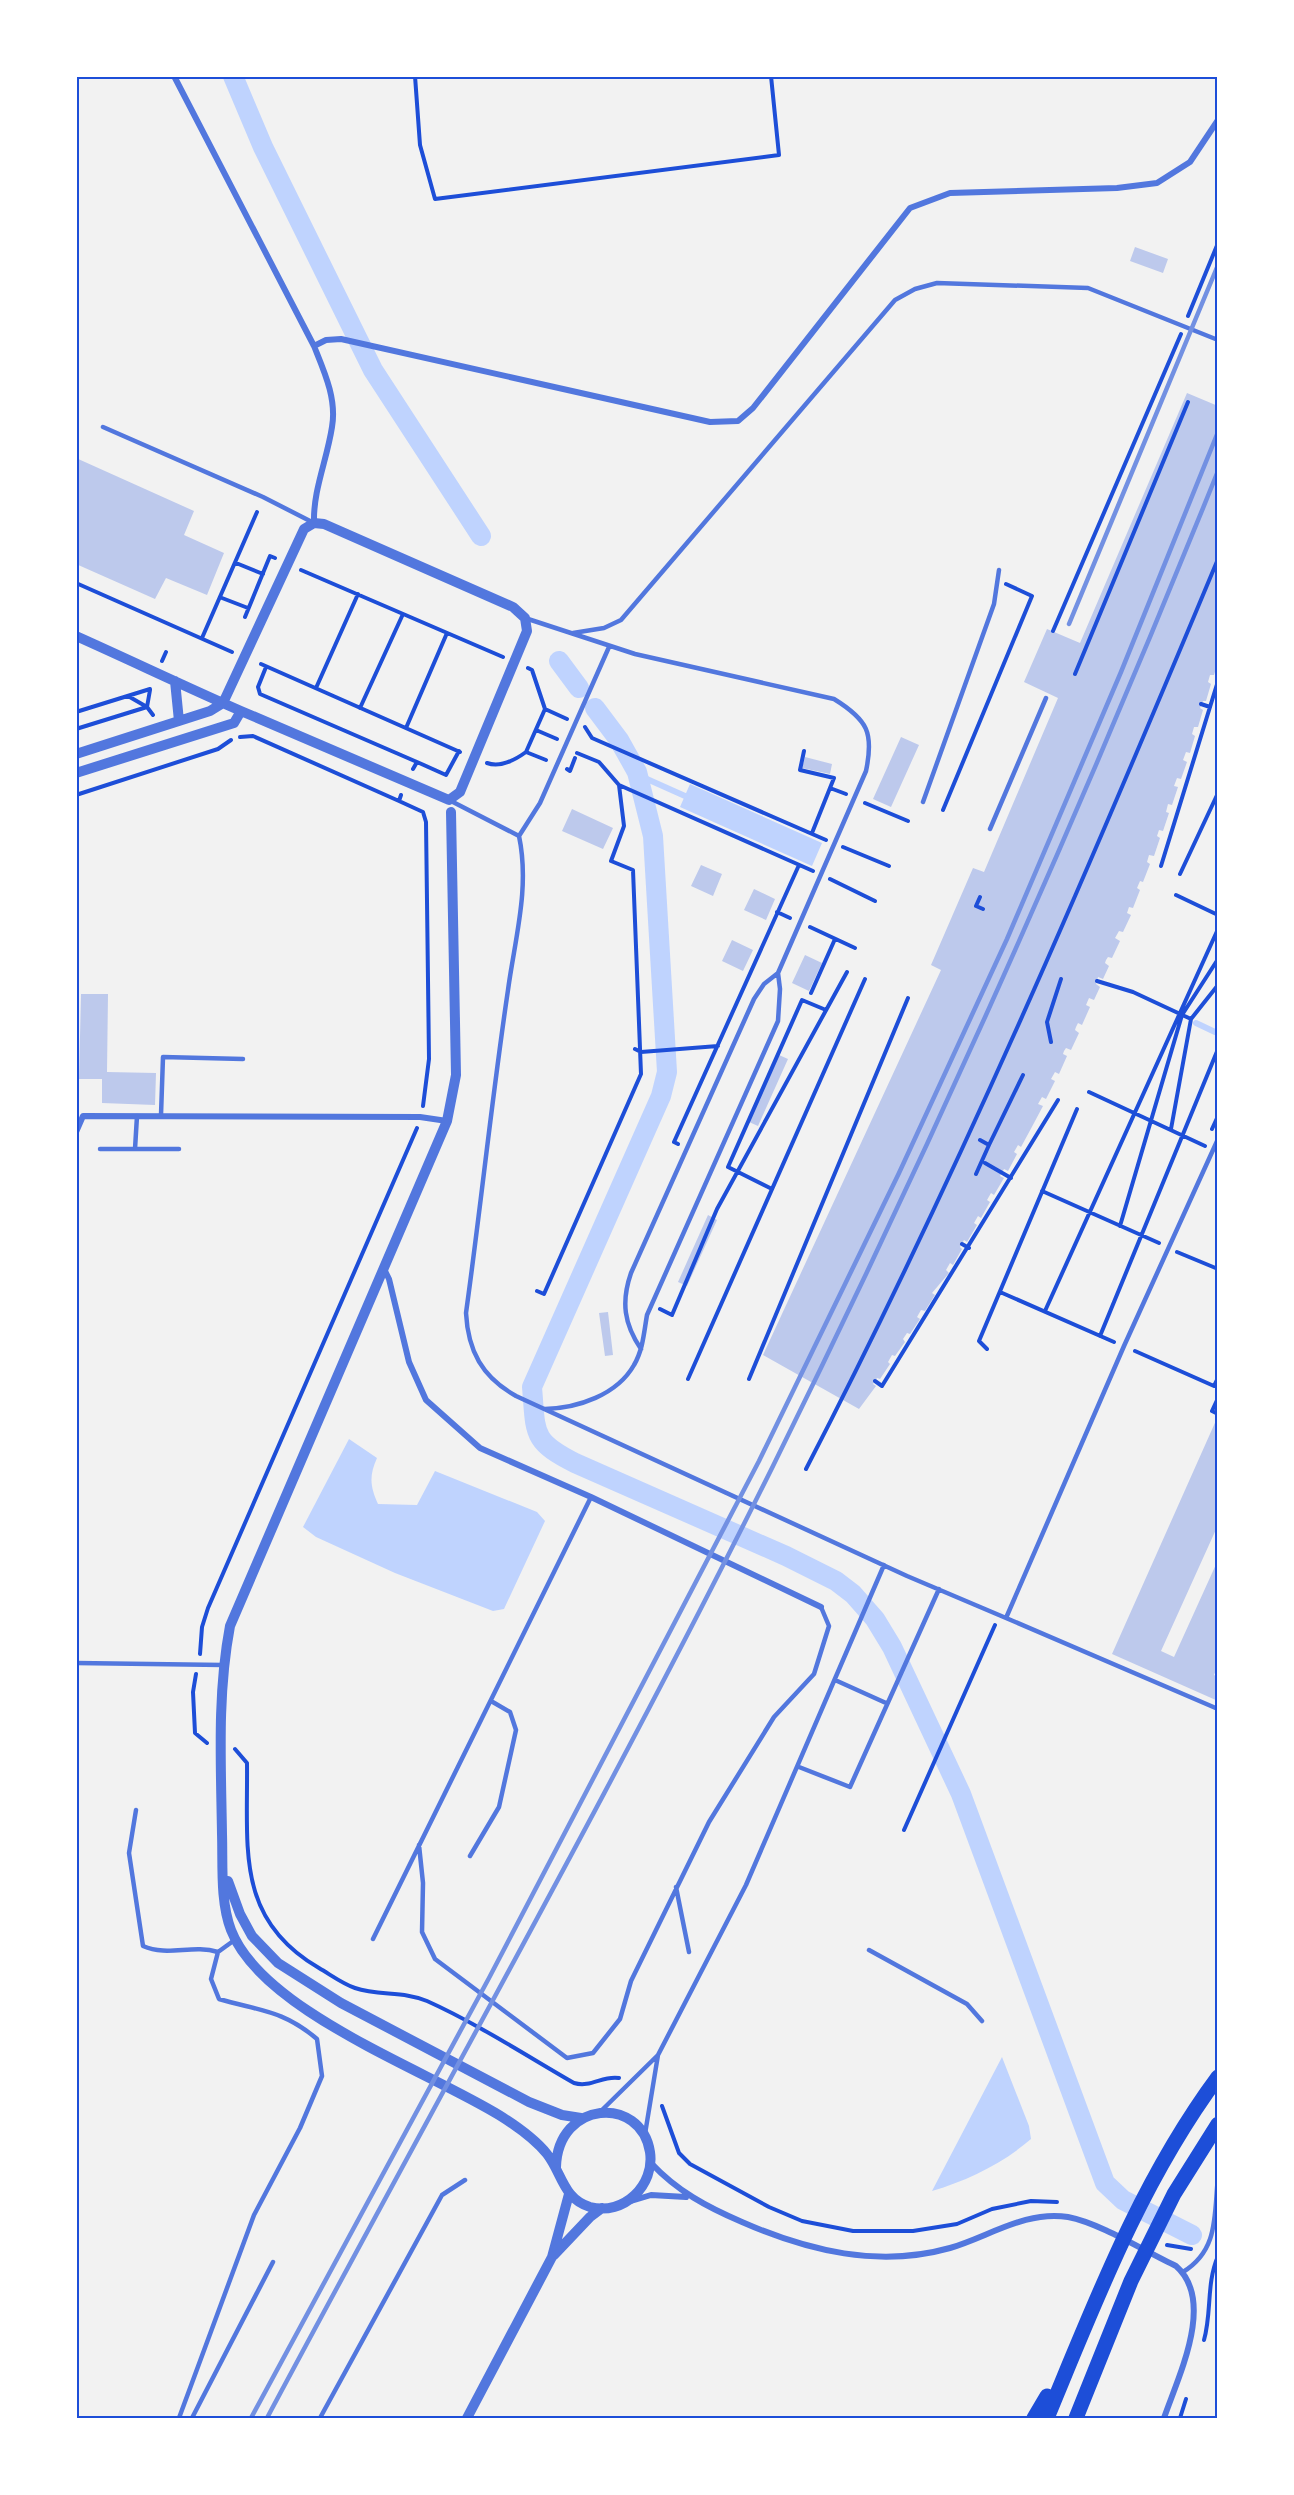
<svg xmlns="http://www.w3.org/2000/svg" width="1294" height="2495" viewBox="0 0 1294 2495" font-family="'Noto Sans',sans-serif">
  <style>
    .water { fill: #bfd3fe }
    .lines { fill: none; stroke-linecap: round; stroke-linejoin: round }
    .stream { stroke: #bfd3fe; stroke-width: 6 }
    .canal { stroke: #bfd3fe; stroke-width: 20 }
    .building { fill: #bdc9ec }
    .path { stroke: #1d4ed8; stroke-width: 4 }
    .service { stroke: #5277de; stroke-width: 4.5 }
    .minor { stroke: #5277de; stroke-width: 6 }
    .tertiary { stroke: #5277de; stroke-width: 10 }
    .trunk { stroke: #1d4ed8; stroke-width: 15 }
    .rail { stroke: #7290e2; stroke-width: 4.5 }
    .neatline { fill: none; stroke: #1d4ed8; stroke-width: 2 }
  </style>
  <rect width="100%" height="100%" fill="#f2f2f2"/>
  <path class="water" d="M690,784L822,843L812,866L680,807Z
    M349,1439L377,1458C369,1476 370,1486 378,1504L417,1505L435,1471L537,1512L545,1521L504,1609L493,1611L395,1573L316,1537L303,1527Z
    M1002,2057L1029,2126L1031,2139C1002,2164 968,2180 932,2191Z"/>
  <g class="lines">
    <path class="stream" d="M638,775L685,796
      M1196,1023L1215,1032"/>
    <path class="canal" d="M233,76L263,147L373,370L481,536
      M559,661L579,688
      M595,708L619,740L637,772L653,836L667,1072L661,1096L532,1387C536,1433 531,1441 575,1463L786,1556L836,1581L853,1594L875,1619L892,1647L961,1794L1105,2183L1123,2200L1192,2235"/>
  </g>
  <path class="building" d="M1135,247L1168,259L1163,273L1130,261Z
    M1187,393L1218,406V662L1214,675H1210L1208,682L1211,684L1206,701H1203L1200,708L1203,710L1198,727H1194L1192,734L1195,736L1190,753L1186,752L1183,760L1187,762L1181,779L1177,778L1174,786L1178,787L1172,805L1168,804L1166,812L1169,813L1163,831L1159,830L1157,836L1160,838L1154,856L1149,855L1147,862L1150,864L1143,882L1140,881L1137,888L1140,890L1133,908L1129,907L1127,913L1131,915L1123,932L1119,931L1115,938L1120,941L1112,958L1108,957L1106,960L1105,963L1109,966L1103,979L1098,977L1096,984L1100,987L1094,1000L1089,998L1086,1005L1090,1007L1082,1025L1078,1023L1076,1027L1075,1030L1079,1033L1071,1050L1066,1048L1064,1051L1063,1054L1067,1056L1059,1074L1055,1072L1051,1079L1055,1081L1046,1099L1042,1097L1038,1104L1043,1106L1034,1123L1021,1147L1018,1145L1014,1152L1017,1154L1008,1171L1004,1169L1000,1176L1004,1178L994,1195L991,1193L987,1200L990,1202L981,1218L978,1216L974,1223L977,1225L967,1242L964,1240L960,1247L962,1249L953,1265L950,1263L946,1270L949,1273L932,1293L935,1295L925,1311L921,1310L917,1317L920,1319L910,1334L907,1333L903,1339L905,1342L895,1356L892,1355L888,1362L890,1364L880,1379L877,1378L873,1384L876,1386L859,1409L763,1355L941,970L931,965L973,868L984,872L1058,698L1024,682L1047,629L1080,643Z
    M76,458L194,511L184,535L224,553L207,595L166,578L155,599L76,564Z
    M901,737L919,745L891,807L873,799Z
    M805,757L832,764L830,774L802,768Z
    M572,809L613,828L603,849L562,831Z
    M701,865L722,874L713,896L691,886Z
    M754,889L775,899L766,920L744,910Z
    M732,940L753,950L743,971L722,961Z
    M805,955L822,963L809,991L792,983Z
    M81,994H108L107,1072L156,1073L155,1105L102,1103V1079H79Z
    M779,1055L788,1059L758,1126L749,1122Z
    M708,1215L717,1220L687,1286L678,1282Z
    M608,1312L613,1355L605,1356L599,1313Z
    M1218,1416V1525L1161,1651L1174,1657L1218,1560V1666L1214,1675L1218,1677V1701L1112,1654Z"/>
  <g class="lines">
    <path class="path" d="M415,76L420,145L435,199L779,155L771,76
      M1188,316L1218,243
      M236,563L263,574
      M301,570L503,657
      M76,583L232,652
      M222,598L248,608
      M245,617L270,556L275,558
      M1053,631L1181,334
      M202,638L257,512
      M162,661L166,652
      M261,664L460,752
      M266,667L258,687L260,694L417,762
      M528,668L532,670L545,709L567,719
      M1075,674L1188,402
      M316,688L358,594
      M128,696L147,707L153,715
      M1201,704L1210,707
      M147,707L150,690
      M360,708L403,614
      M76,712L150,689
      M585,727L592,738L826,840
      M406,728L447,633
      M76,729L147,707
      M536,730L557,739
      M240,737L253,736L399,801
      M804,751L800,770L834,778L812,833
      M526,752L545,709
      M577,753L599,762L619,785L813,871
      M487,763C501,768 515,760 526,752L546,760
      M413,769L417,762L446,775L459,751
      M567,769L570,771L575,758
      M830,788L846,794
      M76,795L218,749L231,740
      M401,795L399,801L423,812L426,822L429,1059L423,1106
      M865,803L908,821
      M943,810L1032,596L1006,584
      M843,847L889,866
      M1161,866L1218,681
      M1180,874L1218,793
      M830,879L875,901
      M1176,895L1218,915
      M980,897L976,906L983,909
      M777,912L790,918
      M810,927L855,948
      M1097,981L1133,992L1191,1019
      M811,993L835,939
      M1051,1042L1047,1022L1061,979
      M635,1049L641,1052L718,1046
      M1089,1092L1205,1146
      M1171,1129L1191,1019L1218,985
      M1212,1129L1218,1116
      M678,1144L674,1142L799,865
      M989,1145L1023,1075
      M985,1163L1011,1178
      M976,1174L989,1145L980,1140
      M772,1189L728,1167L802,1000L826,1010
      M1042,1191L1159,1243
      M1120,1226L1182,1015L1218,959
      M962,1244L969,1248
      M1177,1252L1218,1269
      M537,1291L544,1294L641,1074L633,870L611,861L624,826L619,785
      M1000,1292L1114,1342
      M660,1309L672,1315L717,1209L847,972
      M1045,1311L1218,929
      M1100,1336L1218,1049
      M987,1349L979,1341L1077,1109
      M1135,1351L1214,1386L1218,1378
      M688,1379L865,979
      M749,1379L908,998
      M875,1381L882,1386L1058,1100
      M1218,1398L1212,1411L1218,1414
      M806,1469C959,1173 1090,866 1218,559
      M200,1654L202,1627L208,1608L417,1128
      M196,1674L193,1692L195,1733L207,1743
      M235,1749L247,1763C248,1848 235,1919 319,1968C331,1975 343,1984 355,1988C378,1996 404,1991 427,2001C476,2023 527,2056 574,2083C591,2088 603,2075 619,2078
      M904,1830L995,1625
      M662,2106L679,2153L690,2164L769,2207L802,2221L853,2231H913L957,2224L992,2209L1031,2201L1057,2202
      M1167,2245L1191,2249
      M1204,2340C1212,2312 1206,2284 1218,2256
      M1180,2418L1186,2399"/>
    <path class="service" d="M103,427L263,497L312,522
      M525,618L635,654L834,699C868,720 874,733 866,771L778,973L764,984L754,999L631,1273C621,1302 624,1324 641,1349
      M573,633L604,628L621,620L895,300L915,289L937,283L1088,288L1218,340
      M451,801L519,836C530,888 515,938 508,990C492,1097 481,1205 466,1313C468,1351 482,1377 516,1396L907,1576L1006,1618L1124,1346L1218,1139
      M923,802L994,604L999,570
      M990,829L1046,698
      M519,836L540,803L609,647
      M161,1115L163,1057L243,1059
      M137,1116L135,1149H179
      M100,1149H135
      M545,1409C578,1408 617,1395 634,1365C643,1350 644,1332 647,1315L778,1021L780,989L778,973
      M1006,1618L1218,1709
      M76,1663L223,1665
      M835,1680L886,1703
      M799,1767L850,1787L939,1589
      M136,1810L129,1853L143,1946C168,1957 192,1944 218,1952
      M419,1845L423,1883L422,1932L435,1959L567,2058L593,2053L620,2019L631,1981L709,1822L774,1717L814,1674L829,1626L821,1607
      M470,1856L499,1807L516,1730L510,1712L491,1701
      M676,1887L689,1952
      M373,1939L591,1497
      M869,1950L967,2004L982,2021
      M602,2110L658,2055
      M645,2134L658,2055L746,1885L884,1565
      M1183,2272C1219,2250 1214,2215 1218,2177
      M179,2418L254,2215L300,2128L322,2076L317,2039C283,2010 260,2011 219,1999L211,1979L218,1952L236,1939
      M192,2418L273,2262
      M320,2418L442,2195L465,2180"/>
    <path class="minor" d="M174,76L314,346C324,371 337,399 332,427C327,460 313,490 314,523
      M314,346L326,340L341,339L710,422L738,421L753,408L910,208L950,193L1117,188L1157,183L1190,162L1218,120
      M76,1132L83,1116L420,1117L447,1121
      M384,1269L389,1279L409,1362L426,1400L480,1448L591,1497L821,1607
      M651,2163C677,2191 707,2207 742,2222C808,2251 879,2268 950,2248C988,2237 1026,2210 1068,2217C1100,2223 1146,2252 1176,2266C1216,2301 1178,2377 1164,2418
      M631,2201L651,2195L686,2197"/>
    <path class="tertiary" d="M76,636C132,661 186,687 241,711L449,800L460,792L527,631L525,618L513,607L324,524L314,523L304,529L223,703
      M175,681L179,721
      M76,754L210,711L223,703
      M76,773L234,723L241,711
      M451,812L456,1075L447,1121L230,1626C217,1695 221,1764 222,1834C223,1865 220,1901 231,1930C262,2011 426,2070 499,2115C515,2125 535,2139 547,2154C562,2173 563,2199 590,2207C624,2216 655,2185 650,2152C641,2095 558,2100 556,2167
      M228,1881L240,1914L252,1936L278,1963L341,2003L529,2102L562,2115L581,2118
      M554,2255L590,2217L602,2208
      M467,2418L552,2257L569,2194"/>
    <path class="trunk" d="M1034,2418L1047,2396
      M1047,2418C1096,2300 1141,2181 1218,2077
      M1076,2418L1131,2281L1174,2194L1218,2124"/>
    <path class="rail" d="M1069,624L1218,265
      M251,2418L489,1978L759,1461L899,1173L1007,939L1121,672L1218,432
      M267,2418C436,2101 613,1788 773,1466C934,1140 1082,809 1218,471"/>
  </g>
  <rect width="1294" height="2495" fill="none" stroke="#ffffff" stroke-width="156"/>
  <rect x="78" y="78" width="1138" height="2339" class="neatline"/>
</svg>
